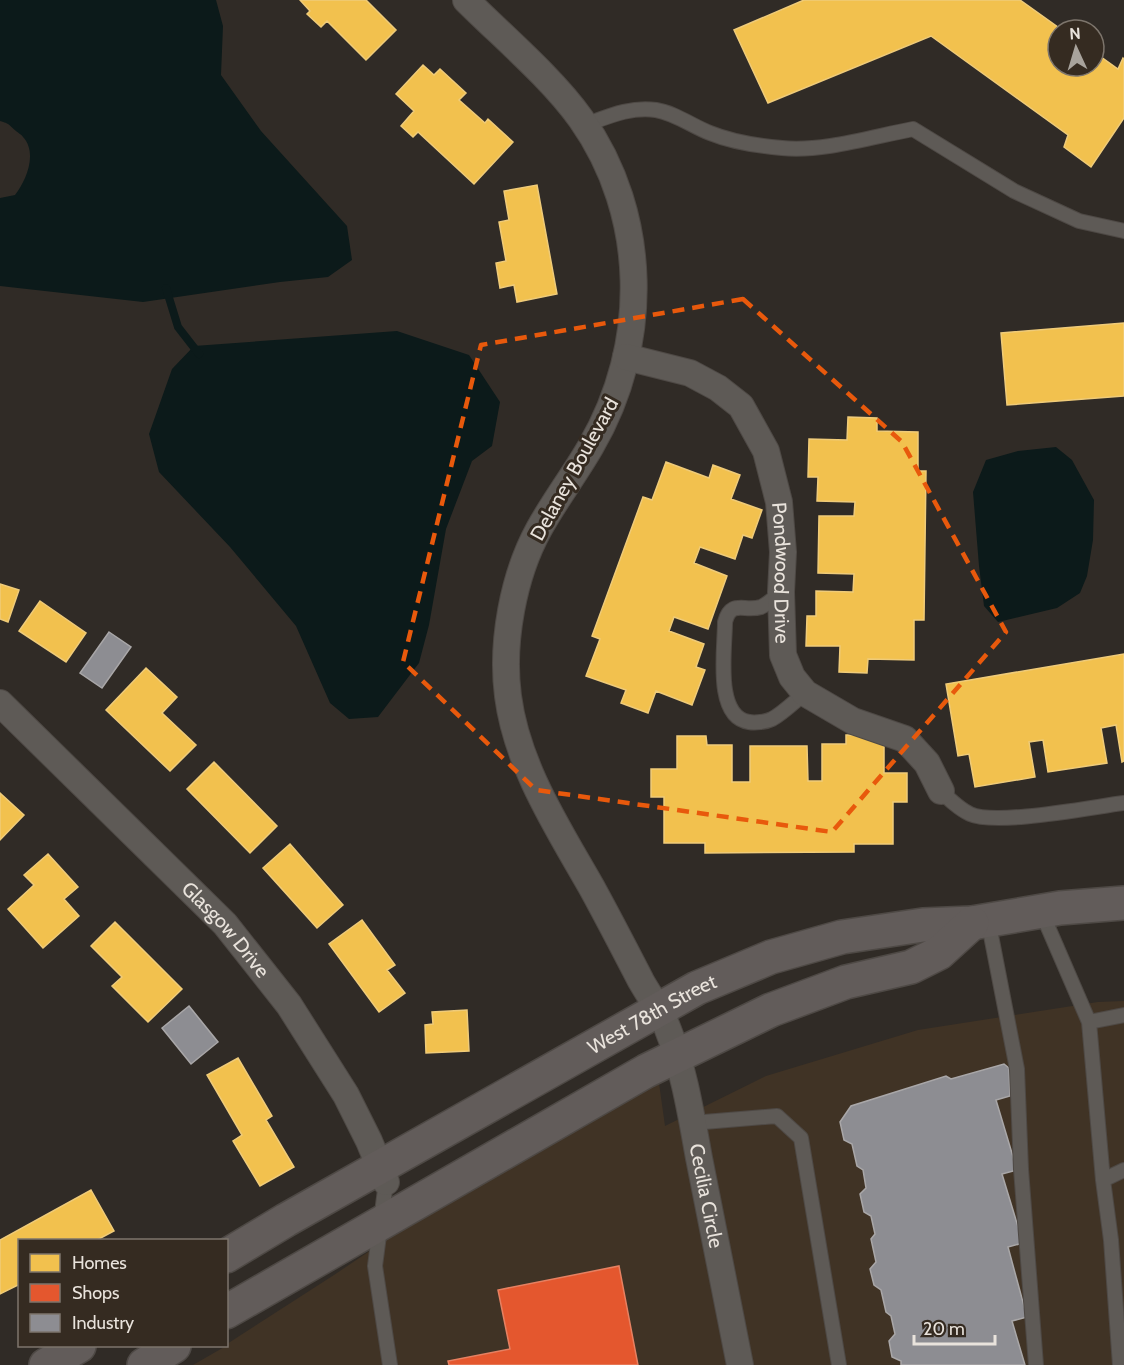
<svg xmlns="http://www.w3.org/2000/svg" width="1124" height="1365" viewBox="0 0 1124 1365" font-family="Cabin,sans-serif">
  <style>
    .built { fill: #403325 }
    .water { fill: #0c1a1a }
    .homes { fill: #f2c14e; stroke: #efcb79; stroke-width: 1.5 }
    .shops { fill: #e4572e; stroke: #e68162; stroke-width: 1.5 }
    .industry { fill: #8d8d92; stroke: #a9a7a8; stroke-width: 1.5 }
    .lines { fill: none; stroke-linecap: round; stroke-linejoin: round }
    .stream { stroke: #0c1a1a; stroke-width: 8 }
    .lane-casing { stroke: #4e4945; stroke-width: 16 }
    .street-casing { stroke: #4e4945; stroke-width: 28 }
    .secondary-casing { stroke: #4e4945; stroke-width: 36 }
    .lane { stroke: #5e5a56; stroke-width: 14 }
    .street { stroke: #5e5a56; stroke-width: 26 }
    .secondary { stroke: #625c5a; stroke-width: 33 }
    .marked { fill: none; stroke: #e8590c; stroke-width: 4.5; stroke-dasharray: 12 8; stroke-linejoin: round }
    .labels { text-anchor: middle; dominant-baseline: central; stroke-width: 6; stroke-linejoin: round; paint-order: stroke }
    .street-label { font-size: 20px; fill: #e9e3dc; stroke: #352b21 }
  </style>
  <rect width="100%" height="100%" fill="#302b26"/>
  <path class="built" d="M1124,1001V1365H193L226,1346L227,1344L334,1275L450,1197L658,1076L665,1126L766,1076L918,1030L1098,1002Z"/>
  <path class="water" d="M0,0H216L223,26L221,75L261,131L347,226L352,260L328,277L280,282L143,302L0,286V198L15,195C26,181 38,153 23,137C22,135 17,132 16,131C8,124 10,124 0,121Z
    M397,331L469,355L500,402L492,446L472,461L446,529L429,625L419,663L378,717L349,719L330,703L296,626L230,547L159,472L149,434L172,369L194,346Z
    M1056,447L1072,460L1094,500L1093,540L1087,576L1080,593L1057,608L998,622L984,606L979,566L973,492L986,460L1018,451Z"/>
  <path class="homes" d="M300,0H366L396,30L366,60L327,21L321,27L307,14L310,11Z
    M804,0H1020L1062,30H1058V66H1094V52L1118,69L1123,58L1124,59V118L1091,167L1064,147L1068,135L931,36L768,103L734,30Z
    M423,65L434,75L440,69L466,93L459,100L485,123L488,119L513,142L474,184L418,132L413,137L401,126L414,111L396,94Z
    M537,185L557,294L517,302L514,285L500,288L496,263L506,261L499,222L509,220L504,191Z
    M1124,323V396L1007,405L1001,333Z
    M848,417L877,418V431L918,432V471H926L924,620H914V660L868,659L867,673L839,672L840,646H806L807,616H816V591L853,592L854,574L818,573L819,516H854L855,502L817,501L818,477H808L809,439L847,440Z
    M666,462L709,478L713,465L740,475L731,499L762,510L752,538L743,535L735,559L700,547L694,563L727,576L708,629L674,617L669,631L704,644L696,667L705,670L692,705L656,691L648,713L621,703L626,690L586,676L600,639L592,636L643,497L652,500Z
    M0,584L19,590L8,622L0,619Z
    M40,601L86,633L66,662L19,631Z
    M1124,654V761L1122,762L1116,725L1101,728L1107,763L1048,772L1043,740L1029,742L1035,777L975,787L969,754L958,756L946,684Z
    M146,668L177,697L162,713L196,745L170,771L106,710Z
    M846,735H884V773H907V802H893V844H854V852L705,853V843H664V797H651V769H677V736H706L707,745H732V782H750V746H807L808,781H822V744H846Z
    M214,762L277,826L250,853L187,789Z
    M0,793L24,815L0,840Z
    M290,844L343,905L317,928L263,868Z
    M48,854L78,887L64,899L79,916L43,948L8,909L34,885L24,875Z
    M362,920L395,965L387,970L405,993L379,1012L329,944Z
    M115,922L182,989L148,1022L112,986L122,977L91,946Z
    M467,1010L469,1051L426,1053L425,1025L433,1024L432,1012Z
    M238,1058L272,1116L266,1120L294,1167L260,1186L233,1141L242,1135L207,1075Z
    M91,1190L114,1231L97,1240H20V1284L0,1294V1240Z"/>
  <path class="shops" d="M619,1266L638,1365H449L448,1361L510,1349L498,1290Z"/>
  <path class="industry" d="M109,632L131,647L102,688L80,673Z
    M189,1006L218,1042L191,1064L162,1028Z
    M1004,1064L1009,1068L1010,1096L996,1100L1017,1170L1002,1174L1023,1243L1008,1247L1027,1317L1012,1321L1025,1365H901V1361L892,1357L889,1341L895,1334L891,1316L886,1312L881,1290L874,1285L870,1269L876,1262L871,1239L875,1234L871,1216L864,1212L860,1194L866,1188L863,1170L857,1166L852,1144L844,1140L840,1122L851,1106L946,1076L951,1079Z"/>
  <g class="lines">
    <path class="stream" d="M166,288L178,327L199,354"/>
    <g class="lane-casing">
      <path id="lane" d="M585,125C607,117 631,106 656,110C675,113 692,126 710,133C732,142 759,146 782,148C823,152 871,137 913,129L1014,191L1079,221L1124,231
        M781,592C775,597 768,604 761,607C744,612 731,599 725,622C725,649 714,717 749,722C755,723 766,722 772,719C783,713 795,701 805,693
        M941,791C950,800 959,809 970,814C996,826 1092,807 1124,803
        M1041,911L1089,1022L1124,1015
        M988,920L1017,1069L1021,1169L1036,1365
        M1089,1022L1103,1180L1111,1240L1120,1365
        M692,1123L777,1116L801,1138L839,1365
        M1103,1180L1124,1170
        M386,1182L375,1266L390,1365"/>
    </g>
    <g class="street-casing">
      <g id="street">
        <path id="s1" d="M466,0C502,36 552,78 581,119C649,215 650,345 591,446C575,474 555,500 539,529C513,576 501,643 508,696C517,766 558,828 592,888C609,919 625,950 641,981C650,997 661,1011 667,1027C684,1069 691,1114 699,1158C713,1227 726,1296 740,1365"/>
        <path id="s2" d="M626,357L690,373L718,388L741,406L766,451L779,502L783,552L781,592L783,655L792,677L805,693L853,721L905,739L927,763L941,791"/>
        <path id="s3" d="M0,703L225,924L289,1005L346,1095L369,1141L386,1182"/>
      </g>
    </g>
    <g class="secondary-casing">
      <g id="secondary">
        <path id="s4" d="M226,1256L286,1220L697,988L771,957L842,937L923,925L972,923L1060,908L1124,903"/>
        <path d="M226,1312L646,1071L771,1010L846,982L911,967L939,953L972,923"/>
        <path d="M46,1365L79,1346"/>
        <path d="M144,1365L174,1346"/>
      </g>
    </g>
    <use href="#lane" class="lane"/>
    <use href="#street" class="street"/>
    <use href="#secondary" class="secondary"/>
  </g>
  <path class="marked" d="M743,299L902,442L1006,632L832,832L536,790L403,662L481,345Z"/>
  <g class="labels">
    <g class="street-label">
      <text transform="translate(574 469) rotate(-61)">Delaney Boulevard</text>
      <text stroke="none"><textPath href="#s2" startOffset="302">Pondwood Drive</textPath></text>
      <text stroke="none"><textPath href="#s3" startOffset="320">Glasgow Drive</textPath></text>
      <text stroke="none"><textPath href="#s4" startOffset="490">West 78th Street</textPath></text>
      <text stroke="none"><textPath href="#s1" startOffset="1324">Cecilia Circle</textPath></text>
    </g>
  </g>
  <rect x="18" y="1239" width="210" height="108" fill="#352b21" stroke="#7d756c" stroke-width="1.5"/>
  <rect x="30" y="1254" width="30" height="18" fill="#f2c14e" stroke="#7d756c" stroke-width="1.5"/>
  <text x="72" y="1269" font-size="18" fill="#e9e3dc">Homes</text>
  <rect x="30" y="1284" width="30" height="18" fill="#e4572e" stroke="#7d756c" stroke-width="1.5"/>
  <text x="72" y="1299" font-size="18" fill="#e9e3dc">Shops</text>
  <rect x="30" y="1314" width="30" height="18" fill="#8d8d92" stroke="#7d756c" stroke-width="1.5"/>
  <text x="72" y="1329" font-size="18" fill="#e9e3dc">Industry</text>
  <g transform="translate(1076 48) rotate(356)"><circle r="28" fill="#352b21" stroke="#7d756c" stroke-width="1.5"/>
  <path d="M0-4.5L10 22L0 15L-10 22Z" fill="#a8a39c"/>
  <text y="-9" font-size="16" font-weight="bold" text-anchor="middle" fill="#e9e3dc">N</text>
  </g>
  <path d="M914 1335v9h81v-9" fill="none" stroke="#e9e3dc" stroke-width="3"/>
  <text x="923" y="1335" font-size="18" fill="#e9e3dc" stroke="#352b21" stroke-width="4.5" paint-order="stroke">20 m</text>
</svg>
